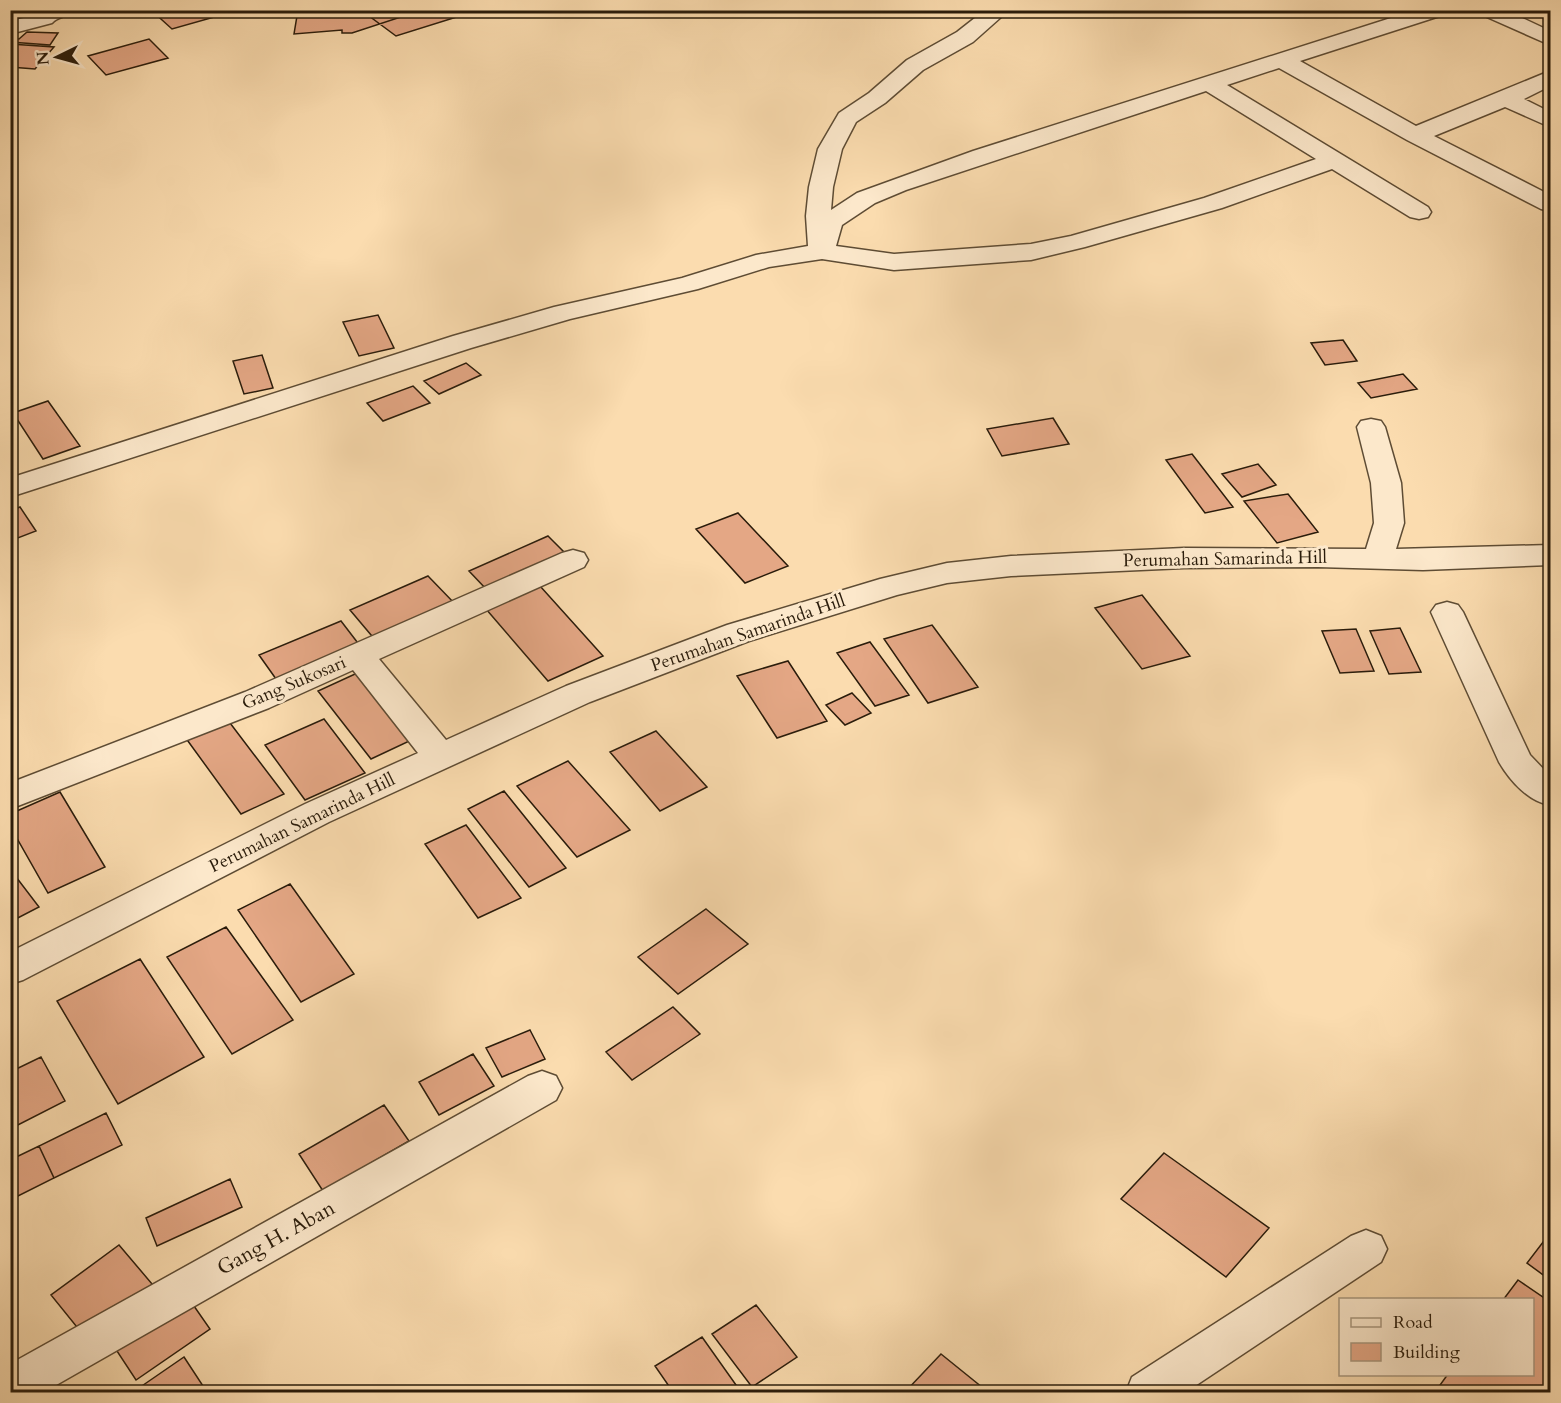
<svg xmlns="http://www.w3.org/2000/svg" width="1561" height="1403" viewBox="0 0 1561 1403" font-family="Cardo,serif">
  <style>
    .building { fill: #e4a785; stroke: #2a1c0b; stroke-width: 1.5 }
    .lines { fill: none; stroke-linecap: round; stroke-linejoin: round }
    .minor-casing { stroke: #5e4c34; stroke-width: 3 }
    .minor { fill: #fce8cb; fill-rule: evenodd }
    .labels { text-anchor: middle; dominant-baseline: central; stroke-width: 6; stroke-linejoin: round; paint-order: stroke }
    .street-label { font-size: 18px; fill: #2a1c0b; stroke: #fce8cb }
    .near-street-label { font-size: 21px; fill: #2a1c0b; stroke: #fce8cb }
  </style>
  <rect width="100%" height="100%" fill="#fbdcaf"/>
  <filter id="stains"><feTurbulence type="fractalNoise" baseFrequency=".00333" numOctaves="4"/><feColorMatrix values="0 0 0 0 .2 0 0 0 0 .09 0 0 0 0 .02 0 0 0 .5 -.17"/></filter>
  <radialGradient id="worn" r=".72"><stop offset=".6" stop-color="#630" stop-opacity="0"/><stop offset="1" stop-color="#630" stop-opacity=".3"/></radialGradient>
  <path class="building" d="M10,10H20L29,19L10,24Z
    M151,10H239L172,29Z
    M340,10H405L410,14L352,33H342V30L294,34L297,16Z
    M361,10H479L396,36Z
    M27,32L58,33L50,45L10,42L11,38L19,39Z
    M149,39L168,58L106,75L88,56Z
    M10,44L54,47L35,69L10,67Z
    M378,315L394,348L359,356L343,322Z
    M1343,340L1357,361L1325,365L1311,343Z
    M262,355L273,388L244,394L233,361Z
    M466,363L481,375L439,394L424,381Z
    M1403,374L1417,389L1371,398L1358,383Z
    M413,386L430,403L383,421L367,403Z
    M48,401L80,446L43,459L13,413Z
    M1053,418L1069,444L1002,456L987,429Z
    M1192,454L1233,507L1205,513L1166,460Z
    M1258,464L1276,485L1242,497L1222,474Z
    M1288,494L1318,532L1277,543L1244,501Z
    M20,507L36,531L10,541V511Z
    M738,513L788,566L745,583L696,529Z
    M548,536L567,555L488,591L469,571Z
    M428,576L457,606L377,642L350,610Z
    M540,586L603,656L548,681L486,609Z
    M1142,595L1190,656L1142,669L1095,608Z
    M341,621L364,651L281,686L259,655Z
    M932,625L978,687L928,703L884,639Z
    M1400,628L1421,672L1389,674L1370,631Z
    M1356,629L1374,671L1340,673L1322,631Z
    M870,642L909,695L875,706L837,653Z
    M788,661L827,721L777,738L737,676Z
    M366,669L420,736L371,759L318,691Z
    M852,693L871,713L845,725L826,705Z
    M227,719L284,794L241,814L185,737Z
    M324,719L365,773L305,800L265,745Z
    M656,731L707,787L660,811L610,752Z
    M568,761L630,830L577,857L517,786Z
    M504,791L566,868L529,887L468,809Z
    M60,792L105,867L48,893L10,826V814Z
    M466,825L521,898L478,918L425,844Z
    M10,869L39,907L10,922Z
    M290,884L354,974L301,1002L238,910Z
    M706,909L748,944L678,994L638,957Z
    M226,927L293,1020L232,1054L167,957Z
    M140,959L204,1057L118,1104L57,1001Z
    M673,1007L700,1034L632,1080L606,1052Z
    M530,1030L545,1059L502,1077L486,1048Z
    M473,1054L494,1086L439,1115L419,1082Z
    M41,1057L65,1101L10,1129V1072Z
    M384,1105L409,1141L323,1191L299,1154Z
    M106,1113L122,1145L54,1178L39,1146Z
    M39,1146L54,1178L10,1200V1160Z
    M1164,1153L1269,1228L1226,1277L1121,1199Z
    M230,1179L242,1207L157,1246L146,1218Z
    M1550,1233V1280L1527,1263Z
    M119,1245L158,1291L89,1342L51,1295Z
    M1518,1280L1550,1302V1392H1435L1448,1374H1532V1300H1503Z
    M187,1296L210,1329L136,1380L113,1345Z
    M756,1305L797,1357L752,1387L712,1334Z
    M702,1337L741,1392H673L655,1366Z
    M941,1354L988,1392H905Z
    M184,1357L205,1389L200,1392H138L136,1390Z"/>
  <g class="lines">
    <g class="minor-casing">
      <path id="minor" d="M40,10H72C67,18 58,16 52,23L10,34V21L37,15Z
        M985,10H1009L973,42L923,70L885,103L856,122L842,149L833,187L831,210L857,193L973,151L1416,10H1449L1446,14L1300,61L1416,126L1550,71V86L1524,99L1550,112V127L1505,107L1434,136L1550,195V211L1541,209L1407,140L1279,68L1227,85L1428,207L1431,212L1428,217L1419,219L1410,217L1332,169L1222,208L1085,247L1031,260L894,270L822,259L769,267L698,289L570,319L471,348L10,497V478L453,336L554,307L682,278L756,255L808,246L806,216L809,187L818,149L839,113L869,93L907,60L957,32ZM1206,91L1316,159L1204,198L1071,236L1031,244L894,254L836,246L842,225L875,203L906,190Z
        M1477,10H1505L1550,31V45L1480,14Z
        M1371,419L1381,421L1385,427L1401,483L1404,523L1396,549L1550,545V565L1423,570L1318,567L1184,568L1011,576L947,583L897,595L749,641L590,702L329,822L23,980L10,984V952L305,804L418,753L353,670L269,708L10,809V783L245,692L562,553L573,550L584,553L588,560L584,567L379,659L446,740L566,686L727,625L880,579L947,563L1011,556L1184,548L1366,549L1374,523L1371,483L1357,427L1361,421Z
        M1447,602L1458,605L1463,612L1530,755L1550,776V805C1529,802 1510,781 1499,762L1431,612L1436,605Z
        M542,1071L556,1076L562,1088L556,1100L44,1392H10V1364L528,1076Z
        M1366,1230L1381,1236L1387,1249L1381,1262L1186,1392H1126L1132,1377L1351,1236Z"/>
    </g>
    <use href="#minor" class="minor"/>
  </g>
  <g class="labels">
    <g class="street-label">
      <text transform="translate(1225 559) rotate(-1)">Perumahan Samarinda Hill</text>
      <text transform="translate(748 633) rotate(-19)">Perumahan Samarinda Hill</text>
      <text transform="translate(294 683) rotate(-23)">Gang Sukosari</text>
      <text transform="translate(302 823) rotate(-26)">Perumahan Samarinda Hill</text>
    </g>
    <g class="near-street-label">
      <text transform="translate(276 1238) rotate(-29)">Gang H. Aban</text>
    </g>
  </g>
  <rect width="1561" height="1403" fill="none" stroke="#fbdcaf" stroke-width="36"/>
  <rect x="12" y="12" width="1537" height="1379" fill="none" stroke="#2a1c0b" stroke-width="3"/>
  <rect x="18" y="18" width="1525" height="1367" fill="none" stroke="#2a1c0b" stroke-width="1.5"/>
  <rect x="1339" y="1298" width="195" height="78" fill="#fce8cb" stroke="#a8967e" stroke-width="1.5"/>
  <rect x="1351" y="1318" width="30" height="9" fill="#fce8cb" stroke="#a8967e" stroke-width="1.5"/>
  <text x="1393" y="1328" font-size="18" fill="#2a1c0b">Road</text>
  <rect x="1351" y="1343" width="30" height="18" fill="#e4a785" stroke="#a8967e" stroke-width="1.5"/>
  <text x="1393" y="1358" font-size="18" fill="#2a1c0b">Building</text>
  <g transform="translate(57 57) rotate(265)" stroke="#fce8cb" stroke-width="4.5" paint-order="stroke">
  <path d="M0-4.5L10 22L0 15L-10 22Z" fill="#2a1c0b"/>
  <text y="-9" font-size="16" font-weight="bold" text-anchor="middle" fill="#2a1c0b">N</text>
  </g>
  <rect width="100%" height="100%" filter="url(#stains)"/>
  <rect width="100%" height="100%" fill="url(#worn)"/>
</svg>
